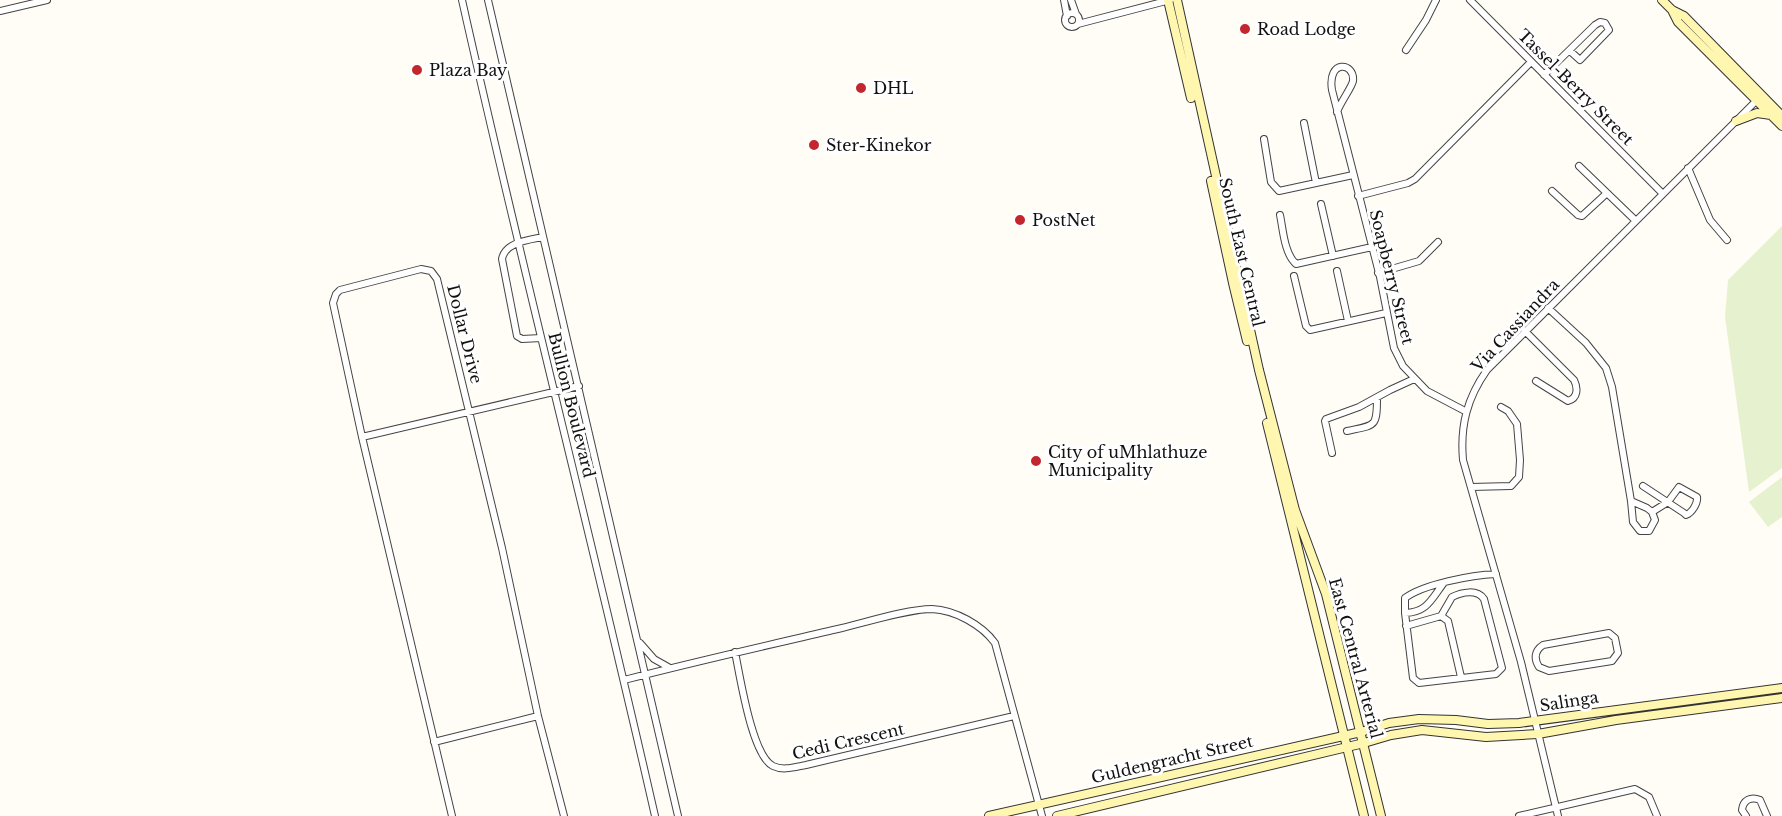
<svg xmlns="http://www.w3.org/2000/svg" width="1782" height="816" viewBox="0 0 1782 816" font-family="'Libre Baskerville',serif">
  <style>
    .pitch { fill: #e6f2cf }
    .lines { fill: none; stroke-linecap: round; stroke-linejoin: round }
    .street-casing { stroke: #444; stroke-width: 8 }
    .secondary-casing { stroke: #333; stroke-width: 10 }
    .street { stroke: #fff; stroke-width: 6 }
    .secondary { stroke: #fff6b0; stroke-width: 8 }
    .poi-dot { fill: #c4262e; stroke: #fff; stroke-width: 2 }
    .labels { text-anchor: middle; dominant-baseline: central; stroke-width: 6; stroke-linejoin: round; paint-order: stroke }
    .poi-label { font-size: 16px; fill: #111; stroke: #fff; text-anchor: start }
    .street-label { font-size: 16px; fill: #111; stroke: #fff }
  </style>
  <rect width="100%" height="100%" fill="#fffdf5"/>
  <path class="pitch" d="M1782,226V468L1749,492L1725,317L1728,280Z
    M1782,477V517L1768,527L1749,502Z"/>
  <g class="lines">
    <g class="street-casing">
      <path id="street" d="M462,0C523,273 593,543 655,816
        M488,0L678,816
        M1064,0L1067,16
        M1071,0L1076,14
        M1470,0L1663,194
        M0,11L47,0
        M1065 20a7 7 0 1 1 14 0a7 7 0 1 1-14 0Z
        M1078,24L1170,0
        M1406,50L1426,20L1436,0
        M1544,75L1595,25L1600,22L1605,23L1609,30L1580,60L1570,51
        M1337,112C1340,103 1352,87 1353,81C1355,62 1327,59 1332,90L1380,277L1394,348L1403,366L1427,391L1465,411
        M1304,123L1316,183
        M1264,139L1271,182L1279,191L1353,175
        M1579,166L1636,221
        M1688,168L1710,220L1727,240
        M1552,191L1578,215L1582,216L1607,193
        M1358,196L1408,183L1415,179L1531,62
        M1321,204L1333,256
        M1280,215C1283,229 1284,253 1296,264L1372,247
        M1337,271L1348,321
        M1378,273L1419,261L1438,242
        M1294,276L1306,326L1310,330L1386,313
        M1548,308L1586,343L1606,368L1612,387L1631,501L1633,522L1640,531H1649L1655,520L1652,512L1647,508L1631,501
        M1525,331L1574,380C1578,388 1578,398 1568,401L1536,381
        M541,338L522,339L517,336L502,259C505,242 529,240 543,237
        M1347,431C1375,425 1377,428 1377,398
        M362,437L579,386
        M1332,453L1325,421L1326,419L1359,407L1390,390L1414,379
        M1643,486L1684,513L1686,515C1692,513 1698,503 1697,497L1679,487L1668,502L1652,512
        M1471,487L1511,486L1519,477L1520,460L1517,424L1508,411L1501,407
        M1443,584C1431,600 1427,612 1405,613V598C1424,584 1472,575 1496,574
        M1405,613L1413,678L1419,683L1496,674L1502,668L1484,599C1477,589 1462,592 1452,597L1441,616L1406,626
        M1441,616L1448,621L1461,677
        M1609,633L1615,638L1618,653L1612,661L1549,671L1539,667C1534,659 1534,651 1543,645Z
        M640,643L654,659L670,668
        M735,652C740,676 752,756 773,766C783,771 795,767 806,765L1014,716
        M624,680C697,661 769,645 842,628C867,622 908,609 932,609C955,610 982,625 995,643L1042,816
        M434,742L538,716
        M452,816L362,437L333,303L336,294L340,290L421,269L431,271L437,279L502,548L538,716L564,816
        M1519,816L1635,789L1649,797L1657,816
        M1558,816L1521,662L1463,460C1460,426 1467,398 1487,370L1759,98
        M1746,816L1742,810C1743,800 1751,796 1760,800L1767,816"/>
    </g>
    <g class="secondary-casing">
      <path id="secondary" d="M1168,0L1191,98
        M1177,0L1259,370L1295,510L1326,594L1381,816
        M1662,0L1672,10L1684,16L1782,116
        M1672,10L1678,22L1782,126
        M1736,121L1757,113L1771,115
        M1211,181L1233,283L1247,341
        M1267,423L1364,816
        M989,816L1361,732L1389,723L1419,719L1456,720L1488,724L1519,723L1782,688
        M1057,816L1364,743L1391,735L1422,730L1486,737L1538,734L1616,720L1782,698"/>
    </g>
    <use href="#street" class="street"/>
    <use href="#secondary" class="secondary"/>
  </g>
  <g class="poi-dot">
    <circle cx="1245" cy="29" r="6"/>
    <circle cx="417" cy="70" r="6"/>
    <circle cx="861" cy="88" r="6"/>
    <circle cx="814" cy="145" r="6"/>
    <circle cx="1020" cy="220" r="6"/>
    <circle cx="1036" cy="461" r="6"/>
  </g>
  <g class="labels">
    <g class="poi-label">
      <text x="1257" y="29">Road Lodge</text>
      <text x="429" y="70">Plaza Bay</text>
      <text x="873" y="88">DHL</text>
      <text x="826" y="145">Ster-Kinekor</text>
      <text x="1032" y="220">PostNet</text>
      <text x="1048" y="452">City of uMhlathuze<tspan x="1048" dy="18">Municipality</tspan></text>
    </g>
    <g class="street-label">
      <text transform="translate(1576 87) rotate(45)">Tassel-Berry Street</text>
      <text transform="translate(1242 252) rotate(77)">South East Central</text>
      <text transform="translate(1392 277) rotate(76)">Soapberry Street</text>
      <text transform="translate(1515 325) rotate(-47)">Via Cassiandra</text>
      <text transform="translate(465 334) rotate(76)">Dollar Drive</text>
      <text transform="translate(572 405) rotate(76)">Bullion Boulevard</text>
      <text transform="translate(1356 658) rotate(75)">East Central Arterial</text>
      <text transform="translate(1569 701) rotate(-9)">Salinga</text>
      <text transform="translate(848 741) rotate(-13)">Cedi Crescent</text>
      <text transform="translate(1172 759) rotate(-13)">Guldengracht Street</text>
    </g>
  </g>
</svg>
